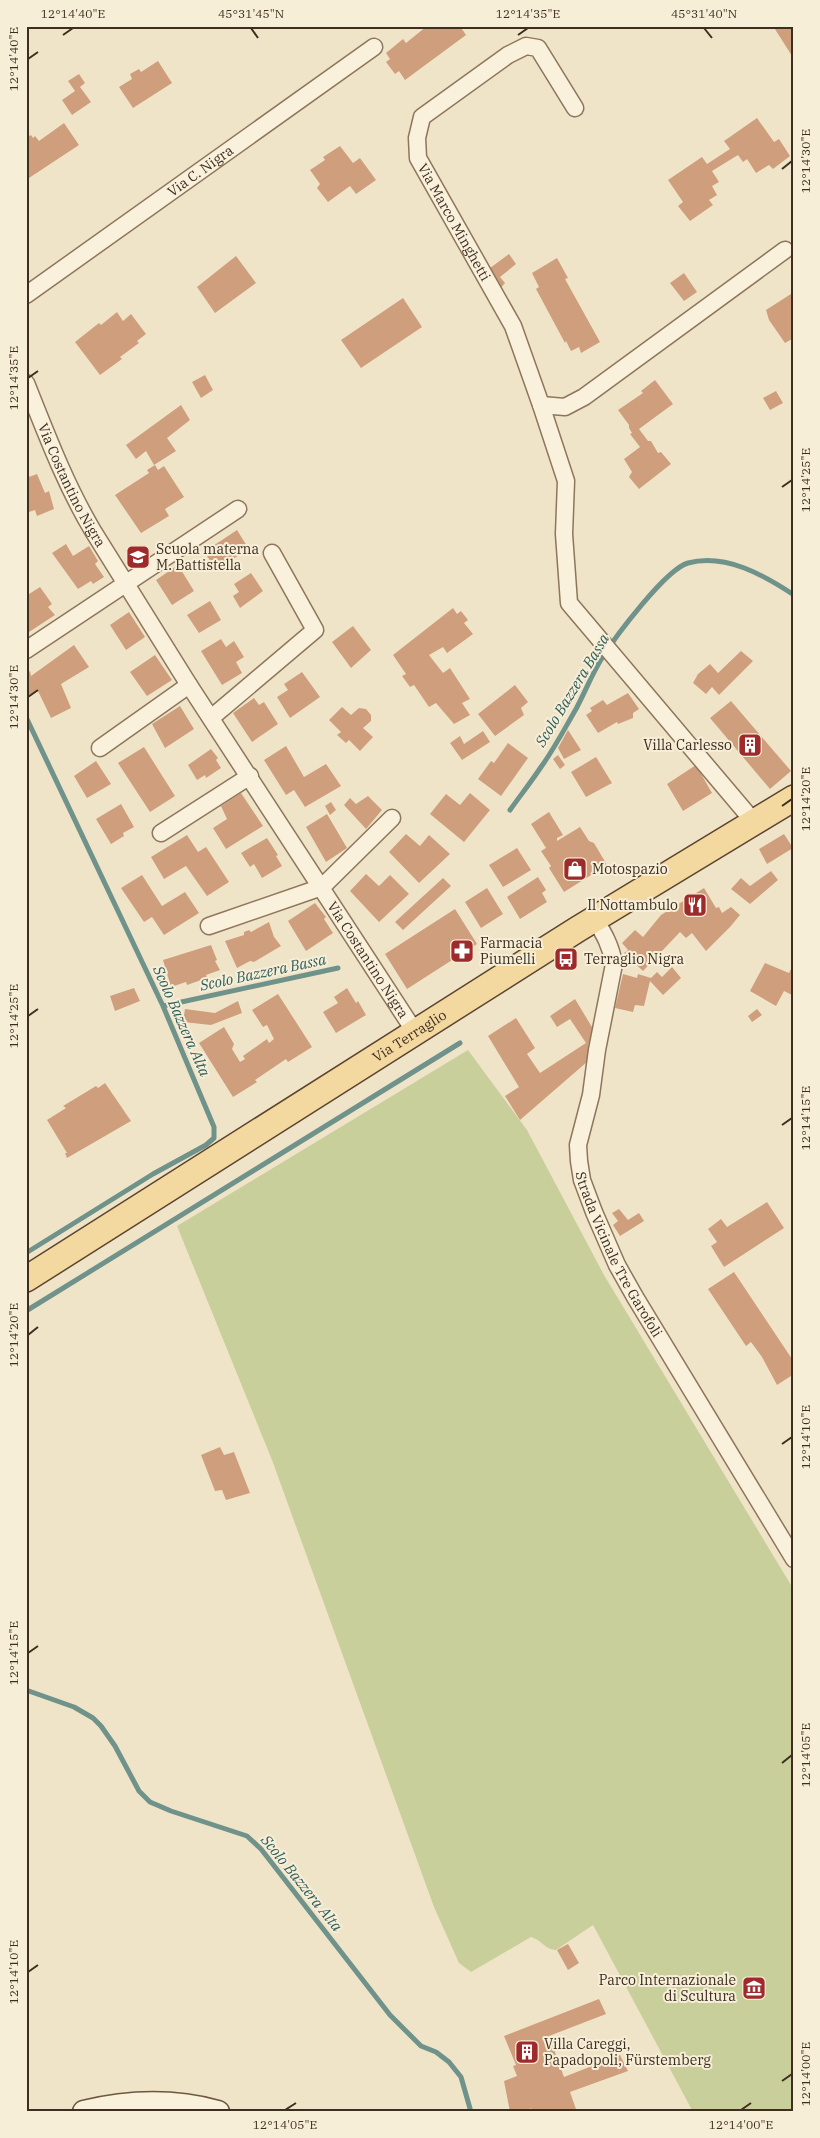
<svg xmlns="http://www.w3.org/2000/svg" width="820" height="2138" viewBox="0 0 820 2138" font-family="'IBM Plex Serif',serif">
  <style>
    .green { fill: #c9cf9b }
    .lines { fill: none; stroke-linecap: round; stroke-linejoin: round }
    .stream { stroke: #6f938a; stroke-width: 5 }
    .building { fill: #cf9f7d }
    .street-casing { stroke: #8d765c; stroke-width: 19 }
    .secondary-casing { stroke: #6f573f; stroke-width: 25 }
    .primary-casing { stroke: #5b4430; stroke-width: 28 }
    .street { stroke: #faf1dc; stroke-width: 16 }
    .secondary { stroke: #faf1dc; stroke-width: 22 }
    .primary { stroke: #f3d9a0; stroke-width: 25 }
    .ticks { fill: none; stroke: #3d2e20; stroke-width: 2 }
    .labels { text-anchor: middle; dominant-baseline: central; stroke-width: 4; stroke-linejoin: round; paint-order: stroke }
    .street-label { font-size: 14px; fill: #3d2e20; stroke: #f7eed8 }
    .poi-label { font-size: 14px; fill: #3d2e20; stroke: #f7eed8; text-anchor: start }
    .water-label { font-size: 15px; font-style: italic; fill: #2f5d5a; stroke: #f7eed8 }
    .neatline { fill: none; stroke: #3d2e20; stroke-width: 2 }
    .ticks-label { font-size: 12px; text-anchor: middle; fill: #3d2e20 }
  </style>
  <rect width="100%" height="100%" fill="#f0e4c8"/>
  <path class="green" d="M468,1050L527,1130L604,1275L794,1590V2112H693L593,1925L556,1950C545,1950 541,1939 531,1937L471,1972L459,1963L434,1907L272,1460L177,1226Z"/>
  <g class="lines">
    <path class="stream" d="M26,717L163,1006L214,1127V1138L206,1145L153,1174L26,1253
      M510,810C520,796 531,782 541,767C554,749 565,728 576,709C585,692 592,674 602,658C615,637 666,569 688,563C725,553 764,575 794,595
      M163,1006L338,968
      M26,1311L460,1043
      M26,1690L74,1707L93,1718L101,1726L115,1746L139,1791L150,1802L171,1811L247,1836L261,1849L390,2015L421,2046L436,2052L449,2062L461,2077L471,2112"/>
  </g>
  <path class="building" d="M427,26H460L466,35L405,80L399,71L395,74L386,62L390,59L386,53L403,39L406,43Z
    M773,26H794V56H792Z
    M158,61L172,83L133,108L119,87L132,79L130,74L139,69L141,72Z
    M79,74L85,83L80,87L91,102L72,115L62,100L75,91L68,81Z
    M757,118L774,142L779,139L790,156L773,169L769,165L756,173L747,159L743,162L738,155L712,171L719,182L712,186L717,195L709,200L713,205L690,221L678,206L683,202L668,180L702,157L707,164L730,149L724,141Z
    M64,123L79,145L29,178L26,173V138L31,135L33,138L35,136L39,141Z
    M340,146L353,163L360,158L376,180L356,194L350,186L328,202L317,188L320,184L310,170L325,160L323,157Z
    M509,254L516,264L500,277L505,283L499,290L486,271Z
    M236,256L256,283L215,313L197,287Z
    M557,258L568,278L565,279L600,342L581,353L579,347L571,351L566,341L565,343L536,289L539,287L532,273Z
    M684,273L697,292L684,301L670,283Z
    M794,292V338L785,343L769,320L766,310Z
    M403,298L422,327L361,368L341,340Z
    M117,312L123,321L131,314L146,334L137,341L139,343L120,357L122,359L100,375L75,342L99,323L101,325Z
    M205,375L213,390L201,398L192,382Z
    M655,380L673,404L639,429L648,441H651L658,453L661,452L671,464L639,489L629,477L632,472L624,459L640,447L630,434L632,433L629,428V425L618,410L643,393L641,391Z
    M776,391L783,403L770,410L763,398Z
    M181,405L190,420L167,438L176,451L154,465L146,451L136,459L126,445Z
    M155,465L158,470L164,466L184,497L165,509L169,516L141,533L115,495L149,473L147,470Z
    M37,474L45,493L49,491L54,509L37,516L35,510L26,513V478Z
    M237,530L247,546L240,550L242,553L217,570L204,552Z
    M66,544L73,556L89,546L98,561L95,564L104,577L93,584L91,581L78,589L52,553Z
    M178,565L194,591L172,605L156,580Z
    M251,573L263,591L240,608L233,596L239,592L234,584Z
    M40,587L52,604L48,607L55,615L26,634V596Z
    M210,601L221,620L199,633L187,615Z
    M453,608L457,614L461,611L468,620L464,623L473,634L447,653L443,647L429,655L443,673L450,668L470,699L462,703L470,715L454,724L436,703L429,707L414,685L410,687L402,676L406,674L393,655Z
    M129,612L145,637L126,650L110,625Z
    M353,626L371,650L351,668L332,642Z
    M221,639L226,647L234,641L244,657L236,662L242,673L222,685L201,651Z
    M74,645L89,667L61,684L71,708L51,718L38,691L29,695L26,690V673L30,671L31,676Z
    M741,651L753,661L719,695L712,687L706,694L693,683L698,674L710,664L718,673Z
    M155,655L172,680L147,696L130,672Z
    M302,672L320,697L290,718L277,697L288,690L284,684Z
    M515,685L528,702L521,708L524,715L495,736L478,714Z
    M628,693L639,709L633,713V718L618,724L617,722L598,733L586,715L592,711L590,708L603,700L607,705Z
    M254,698L259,705L264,702L278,724L252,742L233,713Z
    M731,701L791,771L770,789L710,718Z
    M180,706L194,729L165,748L152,724Z
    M342,707L351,715L359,708L366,709L371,715V721L363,728L373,737L360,751L349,740L346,743L337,735L341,732L329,720Z
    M568,730L581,750L564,759L558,748Z
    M483,731L490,742L462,760L450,743L460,736L464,744Z
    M508,743L528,758L501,796L478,779L491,761L494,763Z
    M286,746L304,777L326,764L341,786L305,807L294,790L286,795L264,760Z
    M144,747L175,796L150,812L118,763Z
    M211,749L218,758L216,760L221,768L206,778L205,775L197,780L188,765Z
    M558,755L565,765L560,769L553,759Z
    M596,757L612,783L586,797L571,772Z
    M96,761L111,784L87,798L74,776Z
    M696,765L712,793L683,811L667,784Z
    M241,793L263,826L226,849L213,828L227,819L221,806Z
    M470,793L490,810L464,842L430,814L446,794L460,805Z
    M368,796L382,810L366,829L344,805L350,798L356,804Z
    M331,802L336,810L330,815L325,806Z
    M121,804L134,827L123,833L124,836L111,844L96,819Z
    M549,812L563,835L557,838V841L580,827L589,841L594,843L607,865L564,892L549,868L551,866L541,851L546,848L531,824Z
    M327,814L347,848L326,862L306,827Z
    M406,834L420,846L429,835L450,854L419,883L389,852Z
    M784,834L793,848L767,864L759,849Z
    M187,835L198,852L206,847L229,882L207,896L186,866L164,879L151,857Z
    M267,838L278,855L276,856L282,866L262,878L254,864L250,867L241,853Z
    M517,848L531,870L503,887L489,865Z
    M771,871L778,880L750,904L731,889L741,878L750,886Z
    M366,874L379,886L390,875L409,894L379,922L350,891Z
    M142,875L162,906L185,892L199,913L164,935L152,917L144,922L121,888Z
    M538,877L546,890L542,893L547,902L520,919L507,897Z
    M443,878L451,886L403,930L395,922Z
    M487,888L503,914L481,928L465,902Z
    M704,888L716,908L719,907L722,913L731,907L740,915L730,927L706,951L692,933L686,938L680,932L643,971L624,953L628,950L622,943L635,930L643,937L661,915Z
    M315,903L326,917L324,919L333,933L306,951L288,921Z
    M455,909L477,944L407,989L385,954Z
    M269,922L274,937L281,946L254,962L250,961L237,968L225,941L244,935V932L249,930L251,932Z
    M211,945L217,960L215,961L220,970L206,975L207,978L187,985L186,982L171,987L163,960Z
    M765,963L789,973L794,963V996L784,991L776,1006L750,991Z
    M672,967L681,978L663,995L650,981L644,1006L635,1005L633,1012L615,1008L623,974L637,978L638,974L651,978L657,972L662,977Z
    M134,988L140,1001L115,1011L110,996Z
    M347,988L356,1003L358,1001L366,1015L336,1033L323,1012L338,1003L334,997Z
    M278,994L312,1047L288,1062L286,1059L255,1080L257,1082L233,1097L199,1043L224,1027L234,1044L232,1049L240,1062L245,1059L243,1056L267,1039L269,1043L274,1039L267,1025L263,1027L252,1010Z
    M575,999L595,1032V1040L588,1044L595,1055L520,1120L505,1096L519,1087L488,1036L516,1018L535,1048L527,1054L540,1073L586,1043L570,1019L557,1027L550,1016Z
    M238,1001L242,1013L211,1025L183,1022L185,1009L215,1013Z
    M757,1009L762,1015L752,1022L748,1016Z
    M105,1083L131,1121L67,1158L65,1153H67L47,1120L66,1108L63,1106L96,1086L98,1088Z
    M767,1202L784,1228L724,1267L711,1246L717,1242L708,1229L721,1219L727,1227Z
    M619,1209L628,1220L639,1213L644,1221L620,1236L613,1225L618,1221L612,1213Z
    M734,1272L794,1362V1374L777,1385L762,1357L751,1342L746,1346L708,1289Z
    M220,1447L224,1455L234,1452L250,1493L226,1500L222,1490L215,1491L201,1455Z
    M568,1944L579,1963L568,1970L557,1950Z
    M599,1999L606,2014L549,2036L564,2077L620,2055L628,2071L570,2092L577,2112H532L531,2108L526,2112H510L504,2081L517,2076L513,2066L516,2065L504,2036Z"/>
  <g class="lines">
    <g class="street-casing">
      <g id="street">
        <path id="s1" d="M575,108L538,48L526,46L508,55L422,117L417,138L418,158L513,326L541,405L566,481L564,534L569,603L754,822"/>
        <path id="s2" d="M26,295L374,47"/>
        <path id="s3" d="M26,383C46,433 65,484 93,531L189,685L415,1032"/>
        <path d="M541,405L565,407L584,397L785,250"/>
        <path d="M26,650L238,509"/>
        <path d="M211,718L315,630L272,553"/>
        <path d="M100,748L189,685"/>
        <path d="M161,833L250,776"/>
        <path id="s4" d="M595,919C604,934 611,946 614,964L597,1050L591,1095L578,1145L579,1161L582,1180L594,1212L617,1265L635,1297L794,1559"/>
        <path d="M209,926L322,887L392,818"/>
      </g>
    </g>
    <g class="secondary-casing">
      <path id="secondary" d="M84,2112C129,2101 174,2100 218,2112"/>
    </g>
    <g class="primary-casing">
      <g id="primary">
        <path id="s5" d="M26,1279L578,929L794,798"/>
      </g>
    </g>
    <use href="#street" class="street"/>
    <use href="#secondary" class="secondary"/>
    <use href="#primary" class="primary"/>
  </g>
  <path class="ticks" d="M251,28L258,38M704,28L712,38M63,35L73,28M518,35L528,28M28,59L38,52M782,169L792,161M28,378L38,371M782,487L792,480M28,697L38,690M782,806L792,799M28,1016L38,1009M782,1125L792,1118M28,1335L38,1327M782,1444L792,1437M28,1653L38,1646M782,1763L792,1755M28,1972L38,1965M782,2081L792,2074M285,2110L296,2103M741,2110L751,2103"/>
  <defs>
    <g id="school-square" transform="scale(1.25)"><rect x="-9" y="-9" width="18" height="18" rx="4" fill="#9e2a2b" stroke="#f7eed8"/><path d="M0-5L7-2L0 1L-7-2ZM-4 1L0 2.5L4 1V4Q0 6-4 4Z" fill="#fff"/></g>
    <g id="building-square" transform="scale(1.25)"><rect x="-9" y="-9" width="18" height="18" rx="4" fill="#9e2a2b" stroke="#f7eed8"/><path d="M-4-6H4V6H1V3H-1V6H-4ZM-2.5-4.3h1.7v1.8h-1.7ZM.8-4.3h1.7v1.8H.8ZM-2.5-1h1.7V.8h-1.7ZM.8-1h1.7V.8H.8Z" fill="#fff"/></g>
    <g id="shop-square" transform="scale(1.25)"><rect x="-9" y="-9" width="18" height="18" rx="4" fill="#9e2a2b" stroke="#f7eed8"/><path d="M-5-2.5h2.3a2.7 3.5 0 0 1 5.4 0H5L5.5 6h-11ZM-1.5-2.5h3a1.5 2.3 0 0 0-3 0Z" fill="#fff"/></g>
    <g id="restaurant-square" transform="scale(1.25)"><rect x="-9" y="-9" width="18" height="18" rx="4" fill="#9e2a2b" stroke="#f7eed8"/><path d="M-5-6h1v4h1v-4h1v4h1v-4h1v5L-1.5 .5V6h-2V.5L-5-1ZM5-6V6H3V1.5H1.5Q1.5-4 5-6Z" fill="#fff"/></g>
    <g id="pharmacy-square" transform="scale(1.25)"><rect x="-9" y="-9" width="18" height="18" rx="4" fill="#9e2a2b" stroke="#f7eed8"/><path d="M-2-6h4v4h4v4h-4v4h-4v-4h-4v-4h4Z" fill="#fff"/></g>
    <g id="bus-square" transform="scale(1.25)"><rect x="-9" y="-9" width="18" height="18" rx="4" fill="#9e2a2b" stroke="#f7eed8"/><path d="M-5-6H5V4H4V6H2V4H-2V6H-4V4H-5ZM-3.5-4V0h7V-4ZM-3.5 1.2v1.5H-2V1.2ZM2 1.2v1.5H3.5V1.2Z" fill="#fff"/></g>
    <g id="museum-square" transform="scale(1.25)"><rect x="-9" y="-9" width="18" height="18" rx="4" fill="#9e2a2b" stroke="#f7eed8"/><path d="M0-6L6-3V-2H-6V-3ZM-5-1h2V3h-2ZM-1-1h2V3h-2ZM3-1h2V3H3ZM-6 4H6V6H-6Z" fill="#fff"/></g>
  </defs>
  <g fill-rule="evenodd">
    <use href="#school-square" x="138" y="557"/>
    <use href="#building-square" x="750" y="745"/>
    <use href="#shop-square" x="575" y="869"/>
    <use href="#restaurant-square" x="695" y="905"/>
    <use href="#pharmacy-square" x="462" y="951"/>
    <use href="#bus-square" x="566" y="959"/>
    <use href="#museum-square" x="754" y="1988"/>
    <use href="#building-square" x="527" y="2052"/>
  </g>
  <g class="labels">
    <g class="street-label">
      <text stroke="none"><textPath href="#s2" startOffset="214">Via C. Nigra</textPath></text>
      <text stroke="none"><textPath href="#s1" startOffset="324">Via Marco Minghetti</textPath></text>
      <text stroke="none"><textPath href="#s3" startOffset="112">Via Costantino Nigra</textPath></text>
      <text stroke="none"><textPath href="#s3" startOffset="672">Via Costantino Nigra</textPath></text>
      <text stroke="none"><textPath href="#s5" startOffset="454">Via Terraglio</textPath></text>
      <text stroke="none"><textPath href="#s4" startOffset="352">Strada Vicinale Tre Garofoli</textPath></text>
    </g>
    <g class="poi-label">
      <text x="156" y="549">Scuola materna<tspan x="156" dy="16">M. Battistella</tspan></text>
      <text x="732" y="745" text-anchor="end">Villa Carlesso</text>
      <text x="592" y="869">Motospazio</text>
      <text x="678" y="905" text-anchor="end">Il Nottambulo</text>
      <text x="480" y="943">Farmacia<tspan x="480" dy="16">Piumelli</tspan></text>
      <text x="584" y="959">Terraglio Nigra</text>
      <text x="736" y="1980" text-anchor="end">Parco Internazionale<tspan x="736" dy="16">di Scultura</tspan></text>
      <text x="544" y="2044">Villa Careggi,<tspan x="544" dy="16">Papadopoli, Fürstemberg</tspan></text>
    </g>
    <g class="water-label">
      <text transform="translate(572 690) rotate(-59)">Scolo Bazzera Bassa</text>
      <text transform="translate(263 972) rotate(-12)">Scolo Bazzera Bassa</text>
      <text transform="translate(182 1021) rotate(66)">Scolo Bazzera Alta</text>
      <text transform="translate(302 1883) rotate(51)">Scolo Bazzera Alta</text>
    </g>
  </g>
  <rect width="820" height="2138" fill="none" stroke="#f7eed8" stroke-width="55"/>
  <rect x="28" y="28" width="764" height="2082" class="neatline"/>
  <g class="ticks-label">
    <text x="73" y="18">12°14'40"E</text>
    <text x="251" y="18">45°31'45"N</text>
    <text x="528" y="18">12°14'35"E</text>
    <text x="704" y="18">45°31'40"N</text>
    <text transform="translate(14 59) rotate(-90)" y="4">12°14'40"E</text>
    <text transform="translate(806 161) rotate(-90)" y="4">12°14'30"E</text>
    <text transform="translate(14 378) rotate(-90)" y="4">12°14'35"E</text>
    <text transform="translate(806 480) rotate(-90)" y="4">12°14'25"E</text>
    <text transform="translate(14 697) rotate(-90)" y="4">12°14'30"E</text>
    <text transform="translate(806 799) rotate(-90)" y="4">12°14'20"E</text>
    <text transform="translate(14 1016) rotate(-90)" y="4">12°14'25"E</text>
    <text transform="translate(806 1118) rotate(-90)" y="4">12°14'15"E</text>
    <text transform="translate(14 1335) rotate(-90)" y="4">12°14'20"E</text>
    <text transform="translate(806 1437) rotate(-90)" y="4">12°14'10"E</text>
    <text transform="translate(14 1653) rotate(-90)" y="4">12°14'15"E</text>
    <text transform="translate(806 1755) rotate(-90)" y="4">12°14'05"E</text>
    <text transform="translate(14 1972) rotate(-90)" y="4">12°14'10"E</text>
    <text transform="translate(806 2074) rotate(-90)" y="4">12°14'00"E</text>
    <text x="285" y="2129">12°14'05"E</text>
    <text x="741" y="2129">12°14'00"E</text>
  </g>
</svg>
